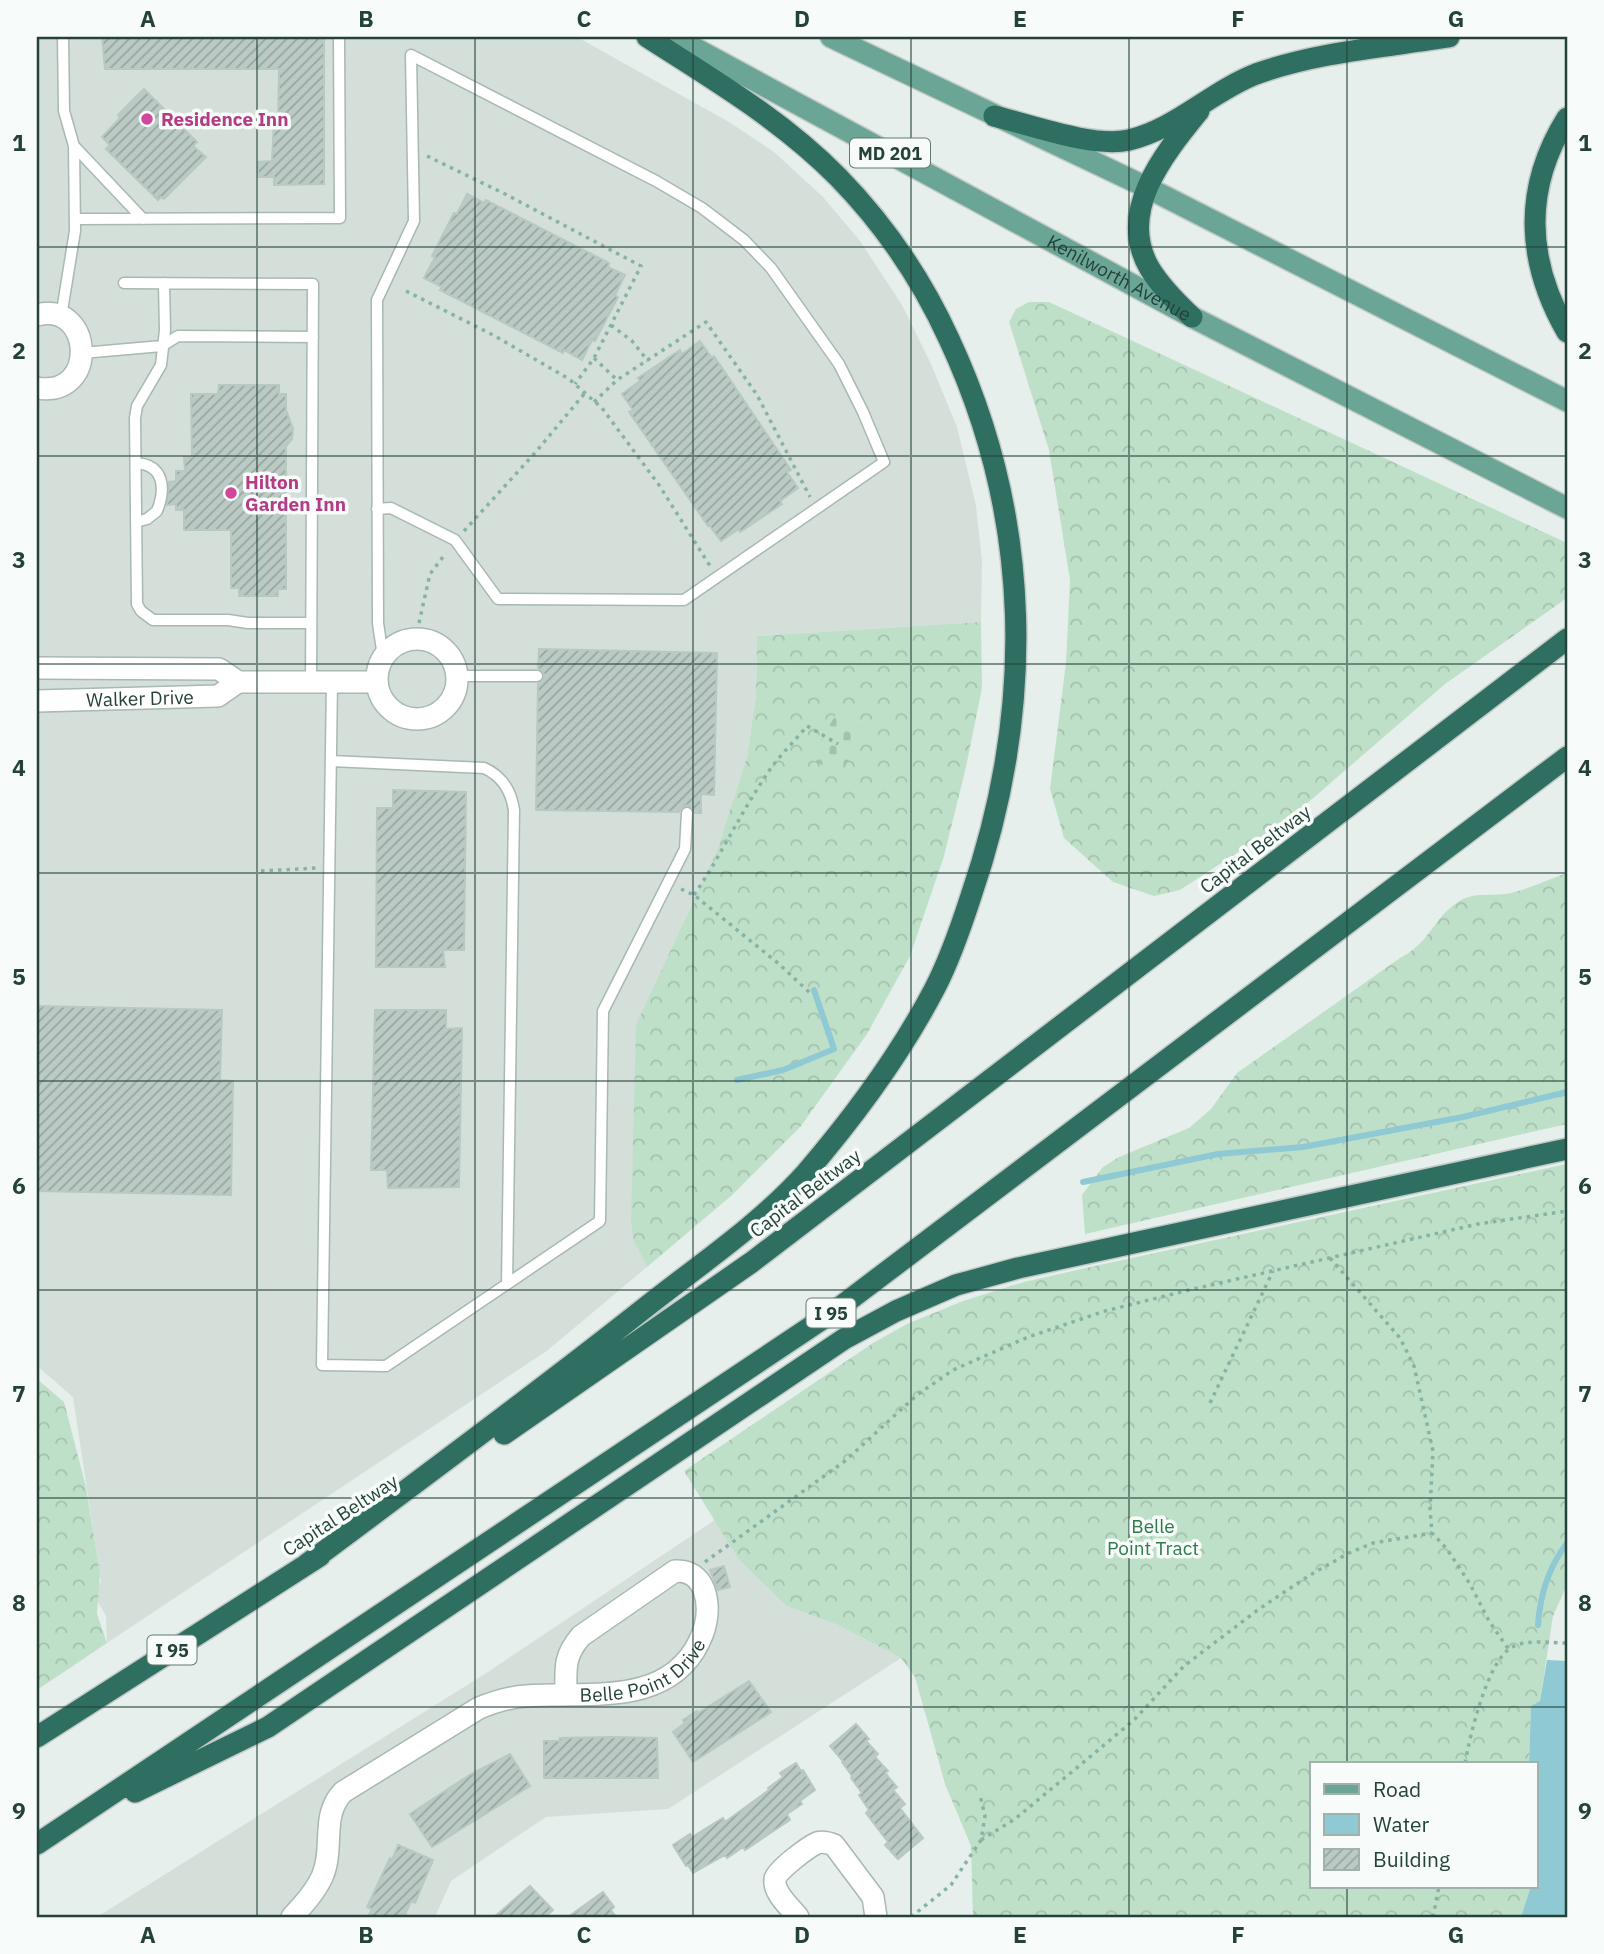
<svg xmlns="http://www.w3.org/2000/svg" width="1604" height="1954" viewBox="0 0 1604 1954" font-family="'IBM Plex Sans',sans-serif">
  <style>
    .built { fill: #d4dfda }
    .forest { fill: url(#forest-crowns) }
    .cemetery { fill: url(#cemetery-stones) }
    .water { fill: #8ec9d4 }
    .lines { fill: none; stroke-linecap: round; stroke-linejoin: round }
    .stream { stroke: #8ec9d4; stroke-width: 6 }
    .building { fill: url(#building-hatch); stroke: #b8c9c2; stroke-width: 2 }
    .lane-casing { stroke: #a8b8b2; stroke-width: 13 }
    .street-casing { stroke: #a8b8b2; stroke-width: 24 }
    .primary-casing { stroke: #c2cac8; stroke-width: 24 }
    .highway-casing { stroke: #c2cac8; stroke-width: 24 }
    .path { stroke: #86b3a5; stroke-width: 3.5; stroke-dasharray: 3.5 5; stroke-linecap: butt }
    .lane { stroke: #fff; stroke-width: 10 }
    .street { stroke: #fff; stroke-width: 21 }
    .primary { stroke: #6aa596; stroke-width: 21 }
    .highway { stroke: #2f6f62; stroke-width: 21 }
    .grid { fill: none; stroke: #24423a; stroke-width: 2; stroke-opacity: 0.55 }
    .hotel-dot { fill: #d1479c; stroke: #f7fbf9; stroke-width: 2.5 }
    .labels { text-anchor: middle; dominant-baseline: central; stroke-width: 7; stroke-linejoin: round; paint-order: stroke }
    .shield { fill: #f7fbf9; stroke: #637a73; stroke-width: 2 }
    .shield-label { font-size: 18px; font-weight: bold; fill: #24423a }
    .hotel-label { font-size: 19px; font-weight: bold; fill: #b23c85; stroke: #f7fbf9; text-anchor: start }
    .street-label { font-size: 19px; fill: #24423a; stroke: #f7fbf9 }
    .park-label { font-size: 19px; fill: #2d7a4b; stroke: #f7fbf9 }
    .neatline { fill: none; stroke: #24423a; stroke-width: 2.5 }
    .grid-label { font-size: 23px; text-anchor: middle; font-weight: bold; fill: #24423a }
  </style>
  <defs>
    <pattern id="forest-crowns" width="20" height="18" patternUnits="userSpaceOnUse" patternTransform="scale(1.75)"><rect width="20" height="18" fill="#bfe0c8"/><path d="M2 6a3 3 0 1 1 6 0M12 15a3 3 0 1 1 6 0" fill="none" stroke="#a4c1ad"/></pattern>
    <pattern id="cemetery-stones" width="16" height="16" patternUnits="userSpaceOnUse" patternTransform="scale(1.75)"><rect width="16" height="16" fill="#bfe0c8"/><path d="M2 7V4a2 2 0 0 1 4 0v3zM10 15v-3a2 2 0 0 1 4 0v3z" fill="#a4c1ad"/></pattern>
    <pattern id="building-hatch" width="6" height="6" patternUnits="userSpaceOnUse" patternTransform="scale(1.75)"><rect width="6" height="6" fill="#bbcac4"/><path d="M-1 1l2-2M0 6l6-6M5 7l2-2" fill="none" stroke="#98a6a0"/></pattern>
  </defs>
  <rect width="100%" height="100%" fill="#e6efeb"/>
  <path class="built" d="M37,37H577L729,122L774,152L823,197L860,241L902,305L931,364L957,427L976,506L982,561L981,622L757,636L756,695L747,757L716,853L634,1242L647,1267L548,1350L107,1643L106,1616L93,1593L101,1582L73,1397L37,1366Z
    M715,1520L739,1560L786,1606L838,1625L901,1658L668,1809L546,1817L451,1881L435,1917H97L488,1672Z"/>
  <path class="forest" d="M1029,302H1049L1567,543V598L1445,684L1289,819L1180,890L1154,896L1113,882L1064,838L1050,789L1066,663L1070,580L1049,450L1009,322L1016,309Z
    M981,622L982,688L966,767L944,856L910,956L867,1034L801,1126L731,1196L647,1267L634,1242L631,1221L636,1025L716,853L747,757L756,695L757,636Z
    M1567,873V1124L1085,1234L1082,1195L1103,1167L1119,1157L1189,1128L1211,1109L1237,1073L1400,958C1431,942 1432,919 1458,902C1474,891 1493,897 1511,893C1526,890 1552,878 1567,873Z
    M1567,1164V1585L1553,1616L1540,1701L1531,1707L1529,1763H1312V1886H1531L1521,1917H973L971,1846L945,1784L915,1677L901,1658L838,1625L786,1606L739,1560L684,1471L873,1343L907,1324L963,1301L1024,1282L1095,1266Z
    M37,1379L64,1402L86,1487L100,1574L97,1614L107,1643L37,1690Z"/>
  <path class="cemetery" d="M836,714L866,730L840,775L811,759Z"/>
  <path class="water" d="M1547,1660L1567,1661V1917H1521L1531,1886H1536V1763H1529L1531,1706L1540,1701Z"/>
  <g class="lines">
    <path class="stream" d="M737,1080L783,1070L834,1049L814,990
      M1083,1182L1218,1154L1303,1147L1463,1117L1567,1092
      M1538,1625C1540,1594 1548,1568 1567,1543"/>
  </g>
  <path class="building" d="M102,37H324V184L274,185V177H258V162L272,161L274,120H278L279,69H105Z
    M144,89L197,142L193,146L206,157L164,199L161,197L158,200L106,149L110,145L102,137L120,118L118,115Z
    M467,194L484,203L486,200L609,263L608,267L625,275L615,295L618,297L595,341L592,340L582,360L564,350L563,353L440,290L442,287L424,278L435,257L432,256L454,213L457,214Z
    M700,341L712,358L714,356L791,470L787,472L798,488L780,501L782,504L740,532L739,529L721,541L709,525L708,526L629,412L633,410L622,394L640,381L638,378L680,350L682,354Z
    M219,385H279V394H286V410L293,429L292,439L286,446V589H278V596H239V588H231V530H184V510H176V504L167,505L169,482L176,481V471H185L184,457H192L191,394H218Z
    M539,649L717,653L714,795L701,794V813H695L692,807L687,805L681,808L679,812L536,810L538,684L545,677L543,672L538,668Z
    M393,790L466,792L464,950H443L445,967H376L377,808H393Z
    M37,1006L222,1010L220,1080L233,1081L231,1195L37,1191Z
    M375,1010H446V1029L462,1028L459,1187L388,1188L387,1170H371Z
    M724,1566L730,1587L718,1590L710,1570Z
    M749,1681L771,1712L693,1762L673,1732L685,1723L683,1720L697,1711L698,1713Z
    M856,1724L869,1739L866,1741L878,1754L875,1757L888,1771L885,1773L897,1787L893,1790L905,1804L900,1808L923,1838L898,1859L885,1845L888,1842L866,1813L869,1810L859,1795L862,1793L851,1778L852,1776L842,1762L843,1761L830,1746Z
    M614,1737L657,1738L658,1778H544V1741H559L560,1738Z
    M510,1754L530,1786L432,1847L410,1814L471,1774Z
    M796,1763L801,1771L803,1770L815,1790L800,1801L802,1804L787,1814L790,1820L745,1850L743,1847L727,1858L725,1855L693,1873L688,1865L686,1866L673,1845L690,1834L692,1837L723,1818L725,1822L769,1790L768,1788L783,1777L780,1773Z
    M398,1845L433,1860L415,1903L411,1901L404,1917H368L372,1909L367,1907L390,1858L392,1860Z
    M530,1886L553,1910L545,1917H494Z
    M603,1892L614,1907L611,1910L616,1917H568Z"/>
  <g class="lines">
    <g class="lane-casing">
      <path id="lane" d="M74,146L143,219
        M75,219L340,218L339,37
        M124,283L313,284L311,683
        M164,283L165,330L161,365L137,406L135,418L137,604L141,611L153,620H228L248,623H311
        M61,317L75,231L74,146L64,111L63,37
        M82,353L162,346L178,336L313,337
        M136,463C164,465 166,488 157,511L147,519L136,522
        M377,509L391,508L455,540L498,599L684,600L884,462L863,412L839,364L771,268L744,240L702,208L656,181L411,55L414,221L377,300L378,623L383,657
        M457,676H537
        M332,682L322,1365L386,1366L600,1221L603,1011L685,849L687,813
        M331,761L484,768C502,776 511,790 514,810L507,1284"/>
    </g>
    <g class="street-casing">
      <g id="street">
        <path d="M37,315C92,300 100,398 37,388"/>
        <circle cx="417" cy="679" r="40"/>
        <path d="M37,668L219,669L238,682H377"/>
        <path id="s1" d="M37,701L218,696L238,682"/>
        <path id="s2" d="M292,1917C303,1905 315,1892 322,1877C335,1848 320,1816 343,1792L479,1708C494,1702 509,1697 526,1696C586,1691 667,1708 699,1642C707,1626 710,1607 704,1590C699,1577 689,1570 675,1571L581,1636C563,1657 566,1669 566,1695"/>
        <path d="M798,1917C790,1907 773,1893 775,1879C776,1871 808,1847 817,1843C823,1841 829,1843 834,1845L873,1897L876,1917"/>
      </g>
    </g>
    <g class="primary-casing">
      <g id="primary">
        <path id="s3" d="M674,37L1192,317L1567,508"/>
        <path d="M831,37L1146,187L1567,401"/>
      </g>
    </g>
    <g class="highway-casing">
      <path id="highway" d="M994,116C1031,125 1093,148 1129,140C1176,129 1212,91 1256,74C1317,52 1385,47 1449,37
        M1567,118C1523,188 1526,261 1567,332
        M1192,317C1176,302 1161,287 1150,269C1116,212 1164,154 1199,111
        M504,1434L752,1262L1567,639
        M307,1564C421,1479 535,1395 646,1307C699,1265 759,1225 805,1174C854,1117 900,1055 935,988C950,959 961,927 971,896C1035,710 1033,519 949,339C922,280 883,223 838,177C782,120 714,80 647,37
        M37,1737L320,1556
        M135,1792L268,1727L844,1339L896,1311L956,1285L1018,1268L1567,1149
        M37,1844L836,1310L1567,757"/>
    </g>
    <path class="path" d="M427,156L505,194L641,266L594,358L575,384
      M406,291L495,336L569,379L602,408L659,485L710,566
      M611,325L632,341L648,361
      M594,358L617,380
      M594,402L617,380L706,322L757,395L810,497
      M464,531L534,454L585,393
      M419,623L430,574L446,553
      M261,871L317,868
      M681,889L694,895L779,964L810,993
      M694,895C720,857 739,816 765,777C776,759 793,743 807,726L838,744
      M1330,1258L1400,1338L1414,1366L1433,1451L1430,1509L1432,1533L1447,1549L1470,1584L1489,1621L1509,1650
      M1210,1403L1273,1271
      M705,1562L845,1461L917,1395L953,1370L1028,1337L1105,1311L1189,1290L1478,1224L1567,1211
      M1465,1763C1470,1736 1487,1661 1512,1647C1527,1639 1551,1643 1567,1643
      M981,1840L1015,1819L1091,1756L1134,1720L1184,1666L1259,1609L1310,1575L1349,1553L1373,1543L1432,1533
      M911,1917L951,1885L981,1840L985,1816L980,1795
      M1433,1917L1439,1886"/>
    <use href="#lane" class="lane"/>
    <use href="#street" class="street"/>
    <use href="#primary" class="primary"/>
    <use href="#highway" class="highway"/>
  </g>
  <path class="grid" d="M257,37V1917M475,37V1917M693,37V1917M911,37V1917M1129,37V1917M1347,37V1763M37,247H1567M37,456H1567M37,664H1567M37,873H1567M37,1081H1567M37,1290H1567M37,1498H1567M37,1707H1567M1347,1886V1917"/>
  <g class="hotel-dot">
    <circle cx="147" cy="119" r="7"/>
    <circle cx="231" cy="493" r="7"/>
  </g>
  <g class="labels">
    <g class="shield">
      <rect x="850" y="138.5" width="80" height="29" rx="5"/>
      <rect x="806.5" y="1298.5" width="49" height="29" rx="5"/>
      <rect x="147.5" y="1635.5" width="49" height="29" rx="5"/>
    </g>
    <g class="shield-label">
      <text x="890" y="153">MD 201</text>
      <text x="831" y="1313">I 95</text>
      <text x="172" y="1650">I 95</text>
    </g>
    <g class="hotel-label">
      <text x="161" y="119">Residence Inn</text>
      <text x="245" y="482">Hilton<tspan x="245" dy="22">Garden Inn</tspan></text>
    </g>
    <g class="street-label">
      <text stroke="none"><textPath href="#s3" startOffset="506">Kenilworth Avenue</textPath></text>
      <text stroke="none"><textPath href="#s1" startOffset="103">Walker Drive</textPath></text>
      <text transform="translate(1255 849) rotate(-37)">Capital Beltway</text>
      <text transform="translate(805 1193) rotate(-37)">Capital Beltway</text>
      <text transform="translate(340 1515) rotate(-33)">Capital Beltway</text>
      <text stroke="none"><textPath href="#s2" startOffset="472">Belle Point Drive</textPath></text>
    </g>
    <g class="park-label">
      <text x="1153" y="1526">Belle<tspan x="1153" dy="22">Point Tract</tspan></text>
    </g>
  </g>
  <rect width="1604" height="1954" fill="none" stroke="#f7fbf9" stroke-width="77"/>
  <rect x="1310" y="1762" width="228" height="126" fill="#f7fbf9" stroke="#a3b1ad" stroke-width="2"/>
  <rect x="1324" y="1784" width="35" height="10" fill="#6aa596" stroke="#a3b1ad" stroke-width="2"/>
  <text x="1373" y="1797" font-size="21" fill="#24423a">Road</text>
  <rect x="1324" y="1814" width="35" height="21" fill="#8ec9d4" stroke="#a3b1ad" stroke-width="2"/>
  <text x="1373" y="1832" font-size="21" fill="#24423a">Water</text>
  <rect x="1324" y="1849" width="35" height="21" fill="url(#building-hatch)" stroke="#a3b1ad" stroke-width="2"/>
  <text x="1373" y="1867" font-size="21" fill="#24423a">Building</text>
  <rect x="38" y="38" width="1528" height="1878" class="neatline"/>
  <g class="grid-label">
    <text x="148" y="27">A</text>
    <text x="366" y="27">B</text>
    <text x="584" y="27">C</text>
    <text x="802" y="27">D</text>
    <text x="1020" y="27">E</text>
    <text x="1238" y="27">F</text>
    <text x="1456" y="27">G</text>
    <text x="19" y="151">1</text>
    <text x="1585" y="151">1</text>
    <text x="19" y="359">2</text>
    <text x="1585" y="359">2</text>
    <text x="19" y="568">3</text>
    <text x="1585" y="568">3</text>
    <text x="19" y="776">4</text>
    <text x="1585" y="776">4</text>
    <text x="19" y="985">5</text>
    <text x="1585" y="985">5</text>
    <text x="19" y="1194">6</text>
    <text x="1585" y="1194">6</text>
    <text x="19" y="1402">7</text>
    <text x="1585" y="1402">7</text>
    <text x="19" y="1611">8</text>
    <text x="1585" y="1611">8</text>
    <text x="19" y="1819">9</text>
    <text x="1585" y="1819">9</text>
    <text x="148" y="1943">A</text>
    <text x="366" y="1943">B</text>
    <text x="584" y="1943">C</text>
    <text x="802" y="1943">D</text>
    <text x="1020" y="1943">E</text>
    <text x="1238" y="1943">F</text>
    <text x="1456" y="1943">G</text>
  </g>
</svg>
